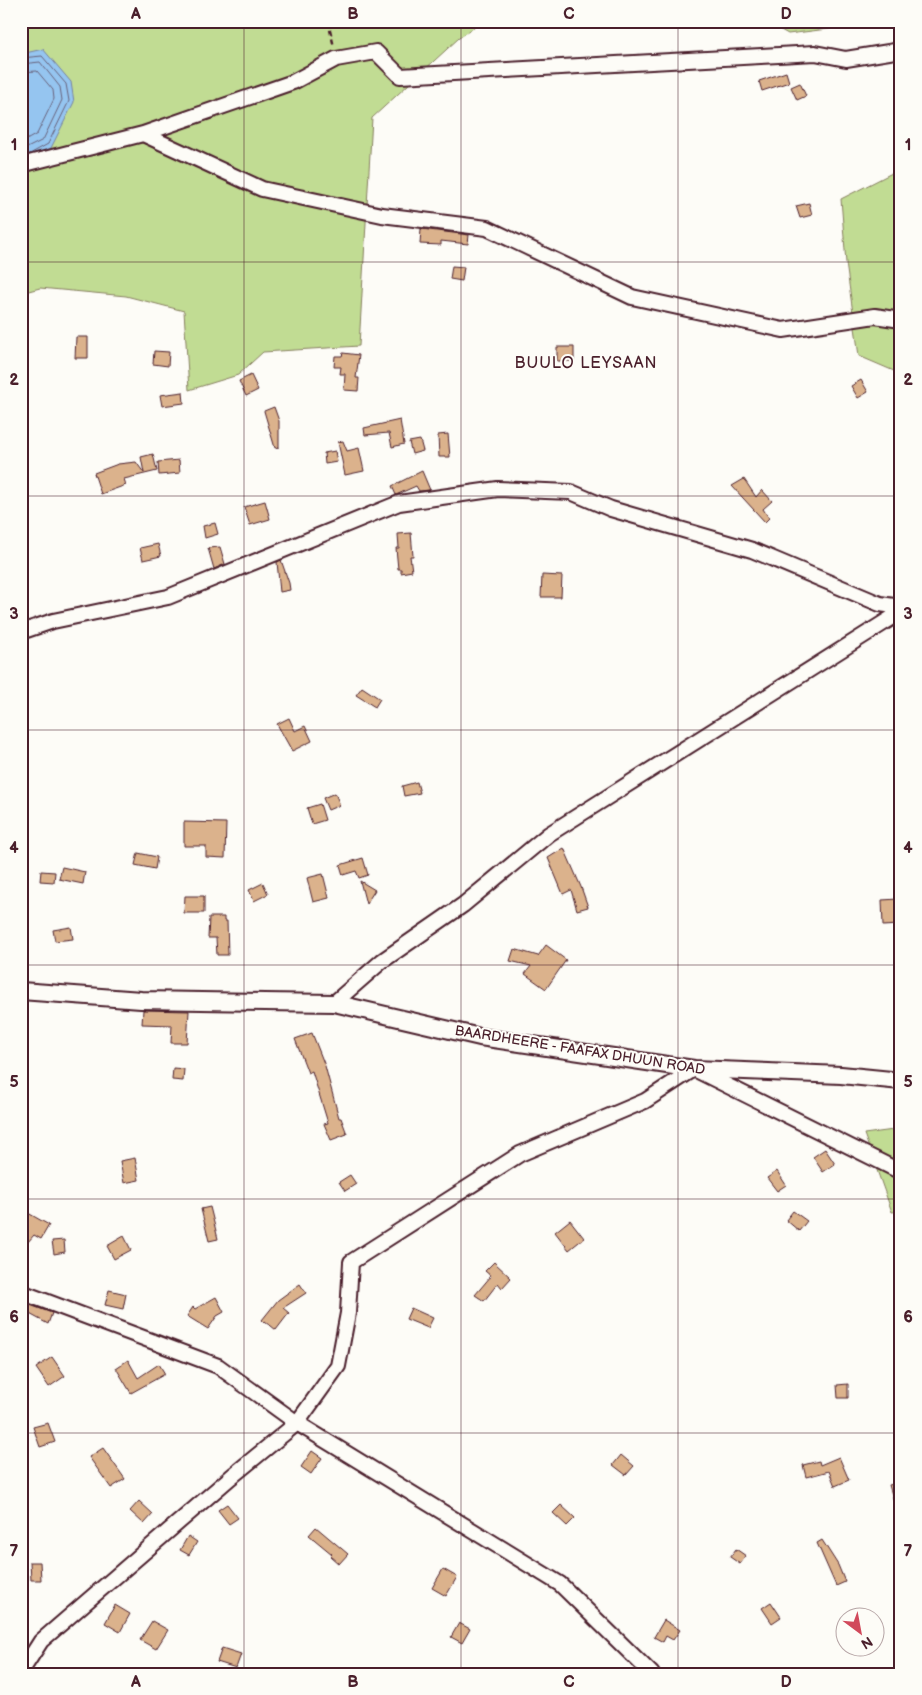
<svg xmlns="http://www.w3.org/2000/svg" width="922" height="1695" viewBox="0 0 922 1695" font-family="'Balsamiq Sans',sans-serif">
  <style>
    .green { fill: #c1dc93; stroke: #867e5f }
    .water { fill: #95c5f0; stroke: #7783a1 }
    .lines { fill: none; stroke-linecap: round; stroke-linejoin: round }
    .shore { stroke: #68617a; stroke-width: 1 }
    .building { fill: #dbb28c; stroke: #4a1f2b }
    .minor-casing { stroke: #4a1f2b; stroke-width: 18 }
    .major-casing { stroke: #4a1f2b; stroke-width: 20 }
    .path { stroke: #4a1f2b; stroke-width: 2.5; stroke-dasharray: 5 4; stroke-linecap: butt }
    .minor { stroke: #fdfcf7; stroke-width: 14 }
    .major { stroke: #fdfcf7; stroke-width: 16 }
    .grid { fill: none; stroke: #4a1f2b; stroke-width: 1; stroke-opacity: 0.55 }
    .labels { text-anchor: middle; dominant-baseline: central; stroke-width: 4; stroke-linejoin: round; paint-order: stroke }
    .street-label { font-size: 14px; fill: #4a1f2b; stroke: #fdfcf7 }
    .quarter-label { font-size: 16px; letter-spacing: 1px; fill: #4a1f2b; stroke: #fdfcf7 }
    .neatline { fill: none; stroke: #4a1f2b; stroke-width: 2 }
    .grid-label { font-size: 16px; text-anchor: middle; font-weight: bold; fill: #4a1f2b }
  </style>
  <rect width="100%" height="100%" fill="#fdfcf7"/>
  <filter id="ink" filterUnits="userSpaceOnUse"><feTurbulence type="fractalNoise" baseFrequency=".02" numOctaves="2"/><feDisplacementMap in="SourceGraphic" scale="10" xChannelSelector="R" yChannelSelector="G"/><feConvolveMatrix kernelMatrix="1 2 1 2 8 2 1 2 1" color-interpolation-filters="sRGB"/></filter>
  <g filter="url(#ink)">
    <path class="green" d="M21,21H483L459,38L372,118L359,346L263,352L238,375L189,390L184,311L126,296L40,288L21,293Z
      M765,21H891L788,34Z
      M901,171V374L859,356L846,263L841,199L890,174Z
      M901,1129V1211L892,1212L864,1134Z"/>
    <path class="water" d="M43,49L71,82L74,102L51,148L21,163V54Z"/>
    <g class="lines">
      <path class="shore" d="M21,58L42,56L66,84L69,101L48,144L28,155
        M21,64L40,62L60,87L62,100L43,140L21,151
        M21,72L37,71L53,90L54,99L37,134L21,143"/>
    </g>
    <path class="building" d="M786,72L789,82L762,91L759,81Z
      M800,83L806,96L797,100L791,87Z
      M809,203L812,215L800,218L796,206Z
      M421,229L469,235L468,244L441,241V245L420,244Z
      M452,266L464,267L462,281L450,279Z
      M76,337H88V358H75Z
      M557,347H574V361H557Z
      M154,351L169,352L168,366L153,364Z
      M343,353L359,355L356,378H359L358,391L344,390L345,374H340L341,367H334L335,356H342Z
      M251,375L258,390L246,396L239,381Z
      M861,380L868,392L858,398L851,386Z
      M183,392L184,403L162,406L160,395Z
      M274,407L279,421V447L275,448L264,411Z
      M400,420L404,444L392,447L389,433L365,435L364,428Z
      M448,434L450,457H439L438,435Z
      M420,440L423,451L412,454L409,442Z
      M343,441L347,451L359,448L364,471L345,475L338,442Z
      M335,451L337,462L325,464L324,453Z
      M153,454L157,471L124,479L126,485L101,494L94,473L118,464L136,462L144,473L141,457Z
      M179,460L180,473L159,475L158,462Z
      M422,471L430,490L419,491L416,486L396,495L392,486Z
      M744,479L756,497L762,490L772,501L763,509L769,518L765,522L732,486Z
      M265,501L270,519L250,525L244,507Z
      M215,523L218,534L205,538L203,526Z
      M411,533L413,556H410L412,571L401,573V569H398L396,548H399L398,534Z
      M158,544L161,556L143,560L140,548Z
      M220,547L225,564L214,569L208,548Z
      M281,560L289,583L290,590L280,592L277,562Z
      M542,575L562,576L561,597H541Z
      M362,687L380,699L375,707L356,695Z
      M289,718L295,731L305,726L312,741L292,751L277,724Z
      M417,782L420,793L404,796L402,786Z
      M335,793L340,805L328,810L323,798Z
      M320,804L325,820L312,824L307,808Z
      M184,822L226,823L225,858L206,857V846H184Z
      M564,848L581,887L588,907L577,910L571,890L563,894L548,858Z
      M138,853L157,857L155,869L135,865Z
      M363,858L368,875L359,878L356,871L343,875L340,865Z
      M62,867L85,872L83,884L59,879Z
      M41,871L55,872L54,882L40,881Z
      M323,874L329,898L313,902L307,878Z
      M360,881L375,890L366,904Z
      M263,883L268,894L254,901L249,890Z
      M185,896H204V913H184Z
      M898,899L899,925L883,926L882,900Z
      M209,917H224V921H227L228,955H217L216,938H208Z
      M71,927L73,939L55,941L53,930Z
      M546,945L566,960L546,989L525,974L531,966L510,961L514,949L538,956Z
      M143,1010L189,1011L187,1043H171L172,1025L142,1024Z
      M312,1033L325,1066L339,1118H341L347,1134L331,1140L324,1124L328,1123L312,1071L308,1073L295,1039Z
      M173,1068L184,1069L183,1081L172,1080Z
      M825,1149L835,1164L823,1172L813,1157Z
      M135,1158L139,1180L124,1183L120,1161Z
      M777,1171L786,1185L777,1191L767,1178Z
      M350,1175L356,1184L345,1191L339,1182Z
      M210,1207L218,1239L209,1241L201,1209Z
      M793,1211L807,1221L799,1231L786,1220Z
      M28,1213L49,1225L41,1239L34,1235L21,1250V1224Z
      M570,1220L584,1238L569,1250L555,1232Z
      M124,1236L131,1250L114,1259L107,1246Z
      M64,1240L65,1252L54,1254L52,1241Z
      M494,1262L511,1278L502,1288L498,1283L484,1301L475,1295L491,1276L485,1271Z
      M300,1284L306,1293L283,1308L289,1313L276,1330L265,1321L264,1322L262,1320L278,1300Z
      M109,1290L126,1294L123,1309L105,1305Z
      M216,1297L224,1312L217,1316L208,1329L187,1316L193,1307L195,1309Z
      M27,1304L52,1313L48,1324L24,1311Z
      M411,1308L433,1318L428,1328L406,1319Z
      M52,1357L65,1376L49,1387L36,1368Z
      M128,1360L138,1378L159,1364L165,1374L131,1393L116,1368Z
      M848,1384V1398H838L837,1385Z
      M48,1423L55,1442L40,1447L33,1427Z
      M103,1448L125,1479L111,1488L89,1457Z
      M312,1451L322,1458L311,1474L301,1467Z
      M621,1455L634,1466L626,1475L613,1465Z
      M839,1457L849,1480L835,1486L829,1471L806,1477L803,1465L819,1461L820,1465Z
      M901,1482V1514L898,1515L889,1485Z
      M139,1501L153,1514L144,1524L130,1511Z
      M227,1504L238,1518L229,1524L218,1510Z
      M561,1505L575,1518L567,1526L553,1513Z
      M316,1527L348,1554L339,1564L330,1556L332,1554L309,1535Z
      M188,1536L197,1542L189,1555L180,1550Z
      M822,1540L838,1565L845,1582L836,1586L817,1543Z
      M736,1549L746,1556L740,1564L730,1557Z
      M30,1562H40L41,1580H31Z
      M443,1569L457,1577L446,1596L432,1588Z
      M771,1602L781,1617L772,1623L762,1608Z
      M115,1605L130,1614L120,1632L105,1623Z
      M664,1620L680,1630L673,1640L666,1636L663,1642L654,1637Z
      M152,1621L168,1630L156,1649L140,1640Z
      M459,1623L470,1629L462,1643L451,1637Z
      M222,1648L241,1654L236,1668L217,1662Z"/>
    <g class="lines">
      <g class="minor-casing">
        <path id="minor" d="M143,134L262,189L382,215L487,228L632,297L783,330L875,316L901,320
          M21,165L143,134L293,82L336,59L376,52L400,76L815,53L846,59L895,51L901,48
          M21,632L53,621L168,597L399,503L498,489L571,492L611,509L752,550L880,604L901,607
          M334,1003L382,961L463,905L549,834L901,612
          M21,1292L218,1366L297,1423L560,1584L652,1674
          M21,1672L41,1641L231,1477L297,1423L338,1366L348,1313L351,1262L520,1154L645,1101L694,1069L901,1172"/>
      </g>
      <g class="major-casing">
        <path id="major" d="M21,991L141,1000L334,1003L480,1037L694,1069L841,1075L901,1081"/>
      </g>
      <path class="path" d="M328,21L334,47"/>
      <use href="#minor" class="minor"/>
      <use href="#major" class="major"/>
    </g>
  </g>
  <path class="grid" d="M244,21V1674M461,21V1674M678,21V1674M21,262H901M21,496H901M21,730H901M21,965H901M21,1199H901M21,1433H901"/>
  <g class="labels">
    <g class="street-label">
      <text transform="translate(580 1050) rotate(9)">BAARDHEERE - FAAFAX DHUUN ROAD</text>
    </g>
    <g class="quarter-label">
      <text x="586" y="363">BUULO LEYSAAN</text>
    </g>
  </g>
  <rect width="922" height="1695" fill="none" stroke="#fdfcf7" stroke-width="55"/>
  <g transform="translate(860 1632) rotate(148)"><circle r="24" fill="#fdfcf7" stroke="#b5a4a5"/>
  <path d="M0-4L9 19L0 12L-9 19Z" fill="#d1495b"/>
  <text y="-8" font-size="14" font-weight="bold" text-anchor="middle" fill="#4a1f2b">N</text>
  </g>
  <rect x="28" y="28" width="866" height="1640" class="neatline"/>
  <g class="grid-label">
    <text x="136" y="19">A</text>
    <text x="353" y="19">B</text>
    <text x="569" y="19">C</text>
    <text x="786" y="19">D</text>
    <text x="14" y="150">1</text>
    <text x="908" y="150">1</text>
    <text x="14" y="385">2</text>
    <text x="908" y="385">2</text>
    <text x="14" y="619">3</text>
    <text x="908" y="619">3</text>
    <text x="14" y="853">4</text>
    <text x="908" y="853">4</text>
    <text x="14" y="1087">5</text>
    <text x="908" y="1087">5</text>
    <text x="14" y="1322">6</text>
    <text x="908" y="1322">6</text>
    <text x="14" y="1556">7</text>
    <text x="908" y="1556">7</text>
    <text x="136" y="1687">A</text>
    <text x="353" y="1687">B</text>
    <text x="569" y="1687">C</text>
    <text x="786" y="1687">D</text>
  </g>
</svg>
